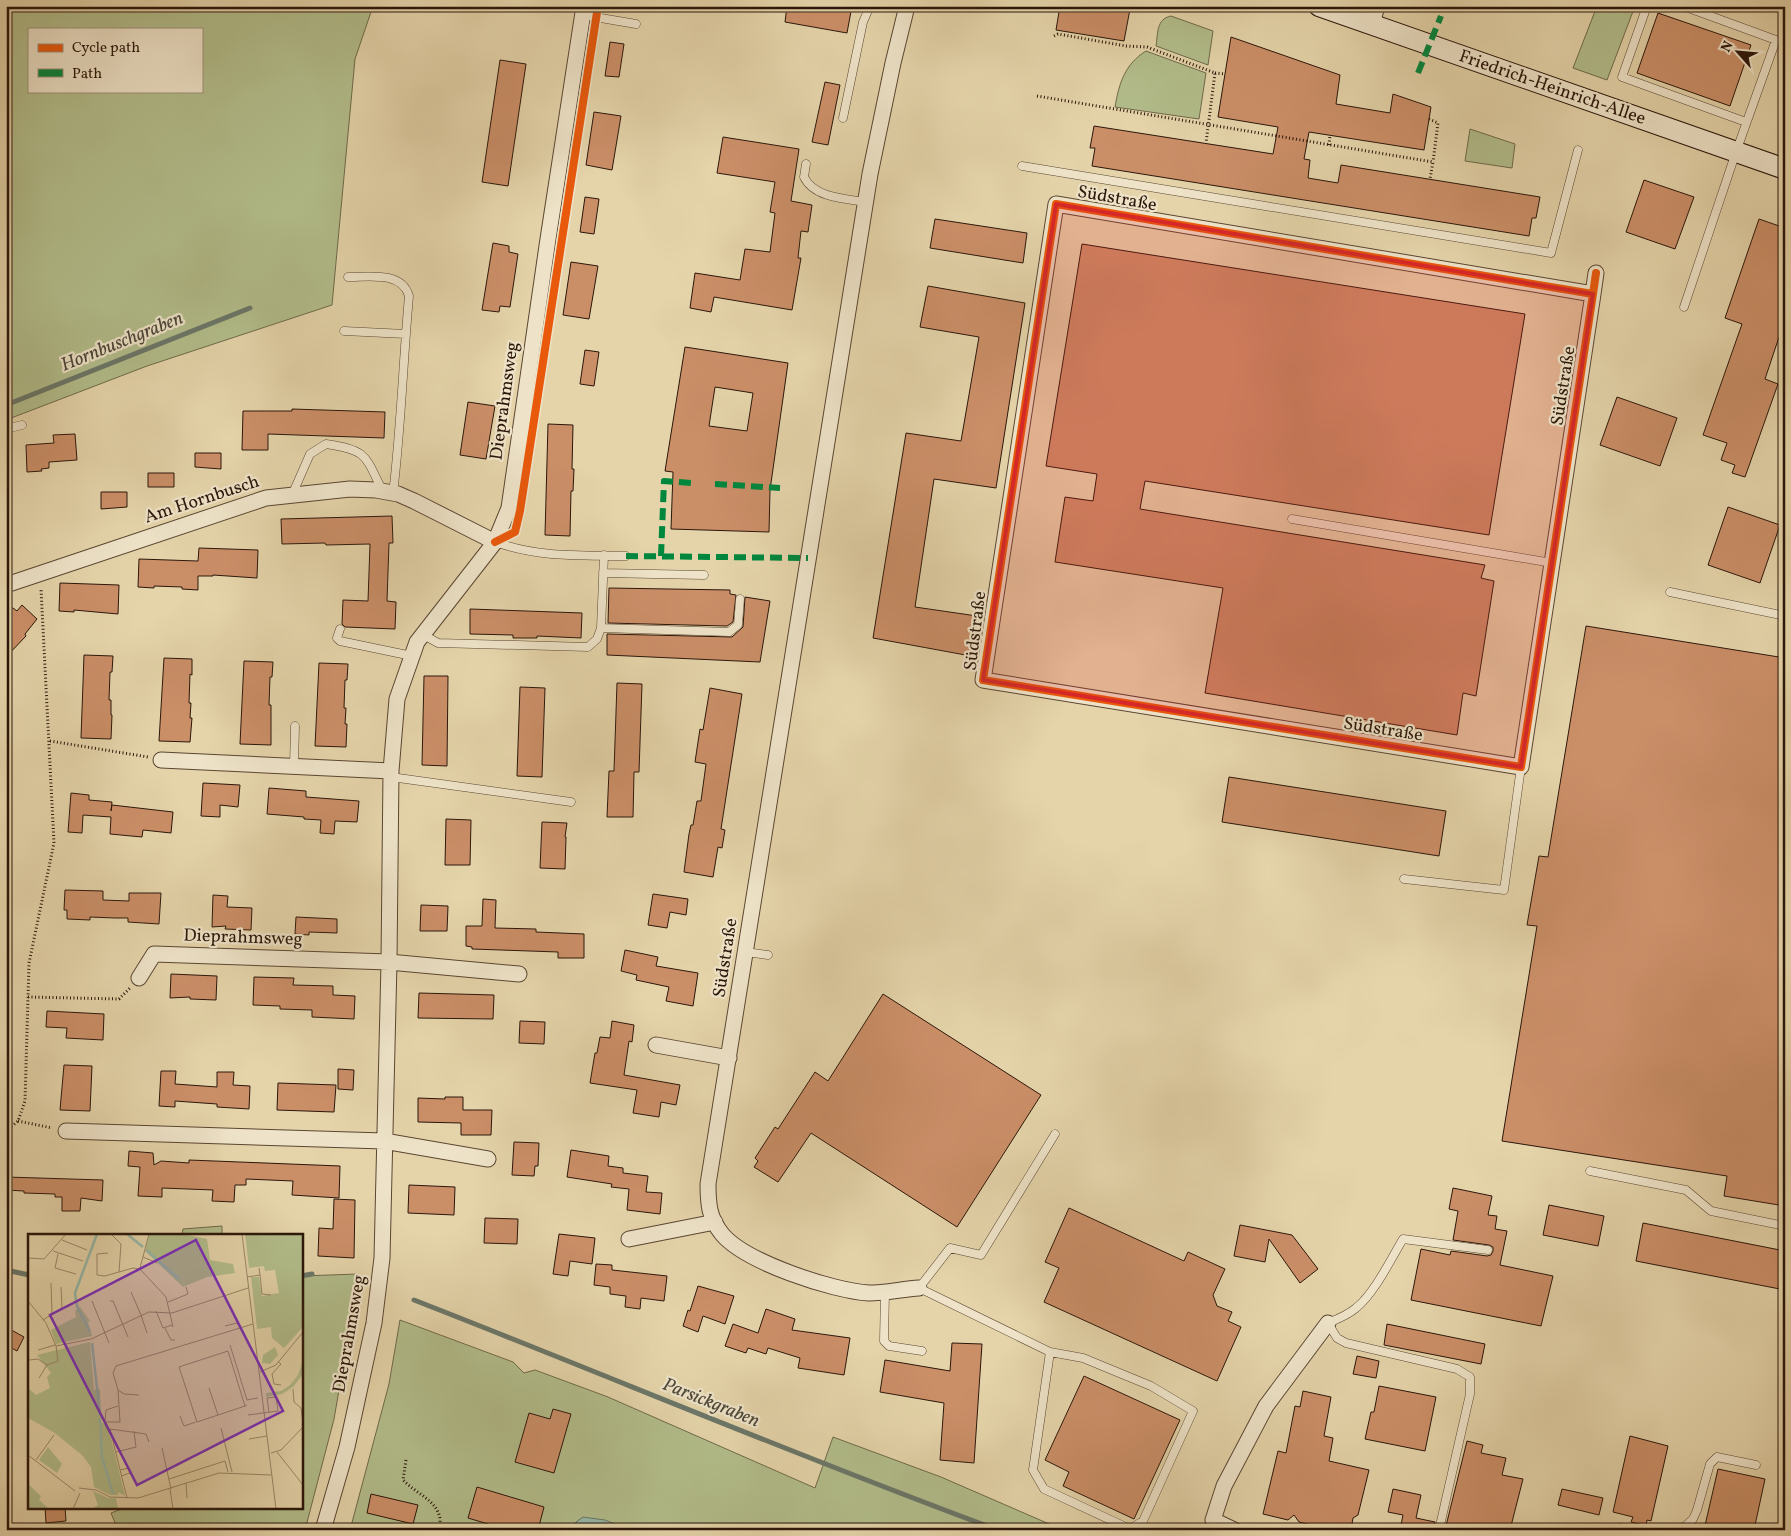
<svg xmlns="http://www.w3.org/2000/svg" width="1791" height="1536" viewBox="0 0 1791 1536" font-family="Vollkorn,serif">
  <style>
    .green { fill: #b2bd8b; stroke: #6e6a4a; fill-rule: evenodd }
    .water { fill: #96b8a9; stroke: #6b7769 }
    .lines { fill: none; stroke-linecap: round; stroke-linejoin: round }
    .stream { stroke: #6b7769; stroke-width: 5 }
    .building { fill: #cb8f68; stroke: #2b160a; fill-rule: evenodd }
    .service-casing { stroke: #5a4632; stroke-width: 9 }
    .minor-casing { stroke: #5a4632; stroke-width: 17 }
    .secondary-casing { stroke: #2b160a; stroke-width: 22 }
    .path { stroke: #2b160a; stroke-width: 3; stroke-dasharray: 1 2.5; stroke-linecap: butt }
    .service { stroke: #eee3c8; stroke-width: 8 }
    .minor { stroke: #eee3c8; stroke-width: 15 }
    .secondary { stroke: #eee3c8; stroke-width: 20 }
    .quiet { stroke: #00873e; stroke-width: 6; stroke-dasharray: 12 6; stroke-linecap: butt }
    .cycleway-casing { stroke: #eee3c8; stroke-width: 11 }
    .cycleway { stroke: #e8590c; stroke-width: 8 }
    .marked { fill: #d62828; fill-opacity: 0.2; stroke: #d62828; stroke-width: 4; stroke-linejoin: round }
    .labels { text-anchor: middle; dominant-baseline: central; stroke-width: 4.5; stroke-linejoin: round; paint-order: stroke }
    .street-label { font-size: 18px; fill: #2b160a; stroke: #eee3c8 }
    .water-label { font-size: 19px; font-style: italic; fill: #4b473a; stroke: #eee3c8 }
    .inset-river { fill: none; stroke: #96b8a9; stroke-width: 2.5 }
    .inset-road { fill: none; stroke: #9b886a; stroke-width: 1 }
    .view { fill: #7b2cbf; fill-opacity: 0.15; stroke: #7b2cbf; stroke-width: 2.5 }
    .inset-edge { fill: none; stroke: #2b160a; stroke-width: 2.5 }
  </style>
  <rect width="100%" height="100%" fill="#e5d4aa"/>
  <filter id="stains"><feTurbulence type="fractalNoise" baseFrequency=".004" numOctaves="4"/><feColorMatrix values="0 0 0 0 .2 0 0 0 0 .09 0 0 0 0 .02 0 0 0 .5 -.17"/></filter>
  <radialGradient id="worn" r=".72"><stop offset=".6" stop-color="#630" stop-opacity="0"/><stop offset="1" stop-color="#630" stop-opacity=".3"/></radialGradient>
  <path class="green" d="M6,6H373L355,59L332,305L147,366L6,420ZM29,29H201V91H29Z
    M1597,6H1635L1607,80L1573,68Z
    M1171,16L1213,31L1208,65L1156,46C1158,34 1156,19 1171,16Z
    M1146,51L1206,73L1199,119L1115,107C1119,83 1125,64 1146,51Z
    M1470,129L1515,144L1512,168L1465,161Z
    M222,1226V1235H182L183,1229Z
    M359,1274L334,1419L305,1530H118L111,1513L127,1507H301V1276Z
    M400,1320L513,1362L524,1373L535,1370L608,1397L815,1488L833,1437L941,1477L1063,1530H350L389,1384Z"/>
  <path class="water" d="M583,1517L605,1520L629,1530H572L576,1522Z"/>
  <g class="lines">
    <path class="stream" d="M6,405L250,308
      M6,1270L29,1275
      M301,1276L312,1274
      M414,1300C609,1376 802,1458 998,1530"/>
  </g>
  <path class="building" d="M787,6H852L847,33L785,22Z
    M1060,6H1116L1130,9L1124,41L1056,30Z
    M1658,13L1751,45L1730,106L1637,73Z
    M1231,37L1340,75L1336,104L1390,113L1393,94L1431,107L1424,150L1309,132L1304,159L1310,160L1308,178L1338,183L1341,165L1540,197L1536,218H1532L1529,236L1092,166L1095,148H1090L1094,126L1273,154L1278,127L1218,117Z
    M610,42L624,44L619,77L605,76Z
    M500,60L526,64L508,186L482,182Z
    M825,82L840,85L828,145L812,142Z
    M594,112L621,116L612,170L586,165Z
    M723,137L799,149L791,201L812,205L808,232L801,231L798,258H801L792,310L714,297L711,312L690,308L695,273L740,280L745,249L770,252L775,213L770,212L775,182L717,173Z
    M1644,180L1694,197L1675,249L1626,232Z
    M585,197L599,199L594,234L580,232Z
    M935,219L1027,233L1023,263L930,248Z
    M1759,219L1785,228V339L1779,337L1765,379L1778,384L1745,477L1732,473L1735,465L1721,460L1727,443L1703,435L1742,324L1725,318Z
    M493,243L509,246V252L518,254L510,307L500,306L499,312L482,310Z
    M1082,244L1525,314L1489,535L1145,481L1140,509L1485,565L1481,578L1494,581L1476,696L1463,693L1457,735L1205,693L1223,588L1055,562L1065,497L1093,501L1097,474L1046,466Z
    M571,262L598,266L589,319L563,315Z
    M928,286L1025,303L996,488L934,479L915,607L977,616L971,656L873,638L906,433L961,441L979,337L920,327Z
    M685,347L788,363L770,490L769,532L671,529L673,472L665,471ZM715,387L753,393L747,431L709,426Z
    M585,350L599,352L594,386L580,384Z
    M1617,397L1677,418L1660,466L1600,445Z
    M468,402L495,406L486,459L460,455Z
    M292,409L385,412L384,438L268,434V450H242L243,411H292Z
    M548,424L573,425L572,469H574L573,491H571L570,536L545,535Z
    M75,434L77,460L49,462V468L41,469L42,471L27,472L26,445L54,443L53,435Z
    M195,453H221V469L195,467Z
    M148,473H174V487H148Z
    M101,492H127V507L101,509Z
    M1728,507L1780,525L1760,583L1708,565Z
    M392,516L393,543H389L387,601L396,602L395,629L345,627L342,624L343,600L368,601L370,544L326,545L325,543L282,544L281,519Z
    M199,548L258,550L257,578L213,575V576H198V590L182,589V587L154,586V588L138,587L139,559L198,561Z
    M60,583L119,585L118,614L74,610V612L59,611Z
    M609,588L730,590V594L736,595L733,622L727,626L608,623Z
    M745,597L770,601L760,662L607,655V634L732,637L743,627Z
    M6,603L17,611L22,605L37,619L25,634L26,636L6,657Z
    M470,609L582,613L581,638L537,636V638H513V635L470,634Z
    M1586,626L1785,658V1206L1724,1196L1727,1176L1502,1141L1537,926L1527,925L1539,856L1548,857Z
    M84,655L113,656L112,672H110L109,700H111V715H112L111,739L81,738Z
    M164,658L192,659V675L190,674L189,703H191L190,718H192L190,742L159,741Z
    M244,661L273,662L272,677H270L269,705H271V745L240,744Z
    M319,663L348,664L347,680H345L344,708H346L345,724H347L346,747L315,746Z
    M424,676H448L447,766L422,765Z
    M617,683L642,684L639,772H634L633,817H607L609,771H614Z
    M520,687L545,688L542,777L517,776Z
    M710,688L742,694L721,829L725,830L722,848L718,847L713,877L684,872L689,834L691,825H693L697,801H701L706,764L695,762L700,729L703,730Z
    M1229,777L1446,811L1439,856L1222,822Z
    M203,783L240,785L238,807L220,805V817L201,816Z
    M269,788L306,791V797L359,801L357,822L335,821L334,834L320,833L321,820L304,819V817L267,814Z
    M71,793L89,795V800L112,802L111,811L112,805L173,812L171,833L143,830L142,837L110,834L111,817L83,815L82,833L68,832Z
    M446,819L471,820L470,865H445Z
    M542,822L567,823L565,837H566L565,869L540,868Z
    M65,890L103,891V900L129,901V893H161L159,924L128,922V918H115L90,917V920L67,919V910H64Z
    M653,894L688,899L686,915L670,912L667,928L648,925Z
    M213,895L228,896L227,907L252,908L251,930L225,929L226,926L212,927Z
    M483,899L496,900L495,928L536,929V932L584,934V958H558V952L472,949V947L466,946V926H482Z
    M421,905L448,906L447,931H420Z
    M296,917L337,919V933L309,932V935L295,934Z
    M625,950L658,957L656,966L698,973L693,1006L666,1001L669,987L636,980L637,975L621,971Z
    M171,974L217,976L216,1000L190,999V997L170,998Z
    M254,977L294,978L293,985L333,986V995L355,996L354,1019L312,1017V1010L280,1009V1006L253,1005Z
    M419,993L494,995L493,1019L418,1018Z
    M883,994L1041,1095L957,1227L811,1133L778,1182L754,1167L758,1161L755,1158L775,1127L778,1129L815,1072L828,1081Z
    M47,1011L104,1014L103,1040L66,1038L67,1028L46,1027Z
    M520,1021L545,1022L544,1044L519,1043Z
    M612,1021L634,1025L632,1042L629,1041L624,1075L680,1085L676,1105L661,1102L659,1117L633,1113L637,1090L590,1083L595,1053H597L600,1037L610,1038Z
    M64,1065L92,1066L90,1111L60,1110Z
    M338,1069L354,1070L353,1090L338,1089Z
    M161,1071H176L175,1084L217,1087V1072H234L233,1085L250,1086L249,1109L217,1107V1104L175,1101V1107L159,1106Z
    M278,1083L336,1085L334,1112L277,1110Z
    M445,1097H463V1110H492L491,1135H461V1123L418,1122V1098L445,1099Z
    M514,1142L539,1143L538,1166H535L534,1176L512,1175Z
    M571,1150L609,1156L608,1166L623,1168V1173L648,1176L646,1192L662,1193L660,1214L627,1210L629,1189L611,1187L612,1184L567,1177Z
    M129,1151L153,1153L154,1165L161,1161L189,1163V1160L340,1166L339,1198L292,1195L293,1181L246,1179V1185H235L234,1202L212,1201L213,1190L162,1188V1197L138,1196L140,1167L128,1166Z
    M6,1177L103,1180L102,1201L81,1198L80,1211H62V1197H55V1194L24,1193V1191L6,1190Z
    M409,1185L455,1187L454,1215L408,1213Z
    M1453,1188L1492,1196L1488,1215L1497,1216L1495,1229L1507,1231L1500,1265L1553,1276L1541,1326L1411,1300L1421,1249L1450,1255L1451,1251L1487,1256L1491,1255L1493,1251V1247L1489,1245L1453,1240L1458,1211L1449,1209Z
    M334,1199L355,1200L354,1258L318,1256L319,1228L333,1229Z
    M1549,1205L1604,1216L1598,1246L1543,1235Z
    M1069,1208L1184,1261L1188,1252L1225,1269L1213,1295L1217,1306L1232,1312L1228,1321L1241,1327L1217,1381L1044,1302L1059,1268L1045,1262Z
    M485,1218L518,1219L517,1244L484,1243Z
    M1643,1223L1785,1251V1290L1636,1261Z
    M1240,1225L1292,1235L1318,1269L1300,1283L1269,1239L1265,1262L1234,1256Z
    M559,1234L595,1238L592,1264L570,1261L568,1276L553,1274Z
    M596,1264L612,1265V1270L667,1276L664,1301L641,1298L640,1309L625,1307L626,1296L610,1294V1287L594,1285Z
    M698,1286L734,1296L725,1324L703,1316L698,1332L683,1326L688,1310L690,1311Z
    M766,1309L795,1319L792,1330L850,1338L844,1375L798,1368L800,1358L768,1348L766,1354L748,1348L746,1353L725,1346L733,1324L758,1333Z
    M1387,1324L1485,1344L1481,1364L1384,1345Z
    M6,1327L24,1337L17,1351L6,1345Z
    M952,1343L982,1344L974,1463L940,1460L944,1403L880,1392L885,1360L950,1371Z
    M1357,1356L1379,1361L1376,1378L1353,1374Z
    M1084,1376L1180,1420L1134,1519L1063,1486L1069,1472L1045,1460Z
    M1379,1386L1436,1397L1425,1451L1365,1439L1371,1412H1374Z
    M1303,1391L1331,1397L1324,1436L1333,1438L1329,1461L1369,1470L1358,1515L1353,1518L1351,1530H1332L1299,1522L1294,1515L1288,1520L1263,1514L1278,1451L1286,1453L1295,1406L1300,1407Z
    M553,1409L571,1414L554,1473L515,1462L529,1413L550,1419Z
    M1630,1436L1668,1446L1651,1521L1647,1520L1646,1526L1631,1522L1633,1517L1613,1512Z
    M1467,1441L1483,1445L1481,1453L1506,1458L1502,1475L1523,1479L1510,1530H1445Z
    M1718,1469L1765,1479L1754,1530H1704Z
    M477,1487L544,1507L538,1530H508L468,1518Z
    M1393,1489L1421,1495L1416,1518L1435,1522L1433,1530H1400L1403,1515L1388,1512Z
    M1562,1489L1603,1498L1599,1515L1558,1505Z
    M371,1494L418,1505L413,1524L367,1513Z
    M45,1507H65L66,1521L46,1523Z"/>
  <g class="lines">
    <g class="service-casing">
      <path id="service" d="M1647,6L1622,77L1746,122
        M1683,6L1776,40L1736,152L1684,307
        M583,15L636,24
        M843,118L863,22L870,6
        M806,164L804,177C814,198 846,199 866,202
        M1022,166L1551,253L1578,150
        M348,277C369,277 402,271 409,296C403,362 401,428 393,494
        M344,331L406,334
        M6,429L22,425
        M292,495L310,454L326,444C367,450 365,455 382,490
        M1292,519L1552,563
        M495,542C541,558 579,555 626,556
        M603,573L704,575
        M1670,592L1785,616
        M601,628L729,632L738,625L740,599
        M340,629L337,638L340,641L412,656
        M422,634L438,643L588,647L597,639L601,628L604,555
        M294,766L295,726
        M391,777L571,802
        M1404,879L1504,890L1521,767
        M746,952L768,955
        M1590,1171L1686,1190L1711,1211L1785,1226
        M885,1291L884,1341L889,1346L922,1351
        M1050,1352L1033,1470L1044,1489L1130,1529L1143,1521L1193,1411L1151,1386L1083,1358L1050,1352L919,1288L950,1248L981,1255L1055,1134
        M1439,1530L1470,1394V1377L1457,1369L1346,1343L1337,1338L1328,1323C1338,1319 1348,1315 1356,1308C1374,1294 1391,1259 1403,1239L1488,1250
        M1618,1530L1621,1528L1628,1530
        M1681,1530L1693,1519L1697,1510L1710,1464L1717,1457L1756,1465"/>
    </g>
    <g class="minor-casing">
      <path id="minor" d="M907,6L893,63L870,174L708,1184C708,1204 709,1218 722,1234C745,1262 833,1291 869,1293C885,1293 903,1289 919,1288
        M1372,24L1377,6
        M1593,294L1056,204L983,680L1521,767L1593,294L1596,273
        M6,585L266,498L350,489L376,490L398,494L414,501L495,542
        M161,760L391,771
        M139,978L154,954L389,962L519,974
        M656,1045L729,1058
        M66,1131L384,1141L488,1159
        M629,1239L715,1222
        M323,1530L347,1447L374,1323L382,1258L389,962L391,771L397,699L417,642L495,542L509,508L548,239L584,6
        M1234,1530L1213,1520L1224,1486L1266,1406L1328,1323"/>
    </g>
    <g class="secondary-casing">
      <path id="secondary" d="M1319,6L1785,169"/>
    </g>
    <path class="path" d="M1054,36L1058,34L1126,46L1147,47L1215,73L1206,143
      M1215,73L1225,74
      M1037,96L1433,162L1430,179
      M1429,119L1438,123L1433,162
      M1329,145L1330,135
      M50,741L148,757
      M28,997L119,999L130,988
      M18,1121L52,1128
      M6,1131L18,1121L25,1101L29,963L54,843L41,589
      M406,1460L403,1480C418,1496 446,1503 439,1530"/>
    <use href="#service" class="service"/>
    <use href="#minor" class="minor"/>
    <use href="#secondary" class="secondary"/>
    <path class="quiet" d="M1418,73L1441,16
      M715,484L780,488
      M626,556L808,558
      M661,556L664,481L691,483"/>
    <g class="cycleway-casing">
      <path id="cycleway" d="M1593,294L1056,204L983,680L1521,767L1593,294L1596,273
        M495,542L515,532L520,511L598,6"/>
    </g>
    <use href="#cycleway" class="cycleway"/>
  </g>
  <path class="marked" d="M1056,204L1593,294L1521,767L983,680Z"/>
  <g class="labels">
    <g class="street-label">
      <text transform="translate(1552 88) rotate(19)">Friedrich-Heinrich-Allee</text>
      <text transform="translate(1117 199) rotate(10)">Südstraße</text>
      <text transform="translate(1564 386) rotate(-81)">Südstraße</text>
      <text transform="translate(505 401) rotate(-82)">Dieprahmsweg</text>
      <text transform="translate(202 500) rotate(-18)">Am Hornbusch</text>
      <text transform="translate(976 631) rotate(-83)">Südstraße</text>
      <text transform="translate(1383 730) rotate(9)">Südstraße</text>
      <text transform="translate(243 938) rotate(2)">Dieprahmsweg</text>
      <text transform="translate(726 958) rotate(-81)">Südstraße</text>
      <text transform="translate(350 1334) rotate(-80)">Dieprahmsweg</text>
    </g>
    <g class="water-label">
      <text transform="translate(122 342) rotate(-22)">Hornbuschgraben</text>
      <text transform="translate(711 1403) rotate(22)">Parsickgraben</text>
    </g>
  </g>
  <g transform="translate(28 1234)">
    <rect width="275" height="275" fill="#e5d4aa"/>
    <path d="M121,0H154L179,5L182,26L205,30L207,39L179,43L155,53L117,17ZM217,0H275V93L256,114L244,104L243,93L229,95L223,43H231L234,62L251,59L247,36L237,37L236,32L221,34ZM52,73L62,87L60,88L64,102L28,110L23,96L48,83L47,77ZM62,108L66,156L72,155L73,189H77L83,204L97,262L90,258V261H82L66,253L63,233L55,222L27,199L0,184V154L8,161L22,154L19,143L23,139L9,121ZM247,113L250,121L242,130L234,129L235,121ZM275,125V140L265,153L254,160L238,163V159L253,157L262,151L270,141ZM20,213L34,230L29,239L11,226ZM0,250L13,262L11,266L21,275H0ZM65,257L80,264H88L90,275H63L70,271Z" fill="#b2bd8b"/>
    <path class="inset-river" d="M99,0L115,13M118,16L151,45M62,98L49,72L47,59L69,0M64,109L72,181M72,184L74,223L85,260"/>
    <path class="inset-road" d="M83,0L93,10L91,38M214,0L248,275M34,6L59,16M25,17L55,27M80,19L69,20V41L77,42L105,34L112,35L138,63L145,93M30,20L27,34L48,40M115,23L129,29M0,24L16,25L38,0M112,34L121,0M232,41L234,60L243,61M219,43L232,41L231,34M23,49L24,80M103,58L113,81M0,67L18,89L28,112L30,127L19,131M64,67L81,109M82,67H85L100,103M140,68L160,60L158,53M128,77L135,94L144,91M113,81L119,99M15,86L34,74L33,53M197,92L209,89L212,93M137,94L143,106H147M202,111L219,166L230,164M28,112L63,105L121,78L144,79L220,54M10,116L27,111M1,126L10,125L19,131L11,144M250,128L253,130L244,140L246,150L253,151M232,138L248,131L275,98M181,154L190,181M265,155L266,168L273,174L275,189M90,156L96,160L111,161M90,172L78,176L77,188H92L90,156L85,139L88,132L225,90M217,172L200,117L151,133L169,188L217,172L219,171M220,181L250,177L248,163L239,164L241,178M152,182L156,192L168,188M193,194L204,238M221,205L239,202M134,214L143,255M88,218L108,213L106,197M249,218L275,251M243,219L253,216L275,193M0,221L47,257M8,226L26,201M92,236L101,234L102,239L93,242M141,245L197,227L200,238M158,249L159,264M51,254L68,256L82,263L110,264L191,239L243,241M142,255L145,275M99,264L82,195L118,200L121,208M45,275L52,259"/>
    <path class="view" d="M168,6L255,177L109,251L22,81Z"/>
    <rect width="275" height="275" class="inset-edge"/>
  </g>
  <rect width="1791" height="1536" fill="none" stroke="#e5d4aa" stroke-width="25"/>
  <rect x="8" y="8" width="1776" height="1521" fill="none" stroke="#2b160a" stroke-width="2.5"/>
  <rect x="12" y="12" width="1766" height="1511" fill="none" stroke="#2b160a"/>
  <rect x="28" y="28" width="175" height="65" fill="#eee3c8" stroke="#a0917c"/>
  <rect x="38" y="44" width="25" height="8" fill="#e8590c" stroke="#a0917c"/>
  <text x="72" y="52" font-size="15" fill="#2b160a">Cycle path</text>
  <rect x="38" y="69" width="25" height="8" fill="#00873e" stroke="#a0917c"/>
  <text x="72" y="78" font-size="15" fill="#2b160a">Path</text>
  <g transform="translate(1738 52) rotate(297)" stroke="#eee3c8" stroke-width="4" paint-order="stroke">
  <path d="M0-4L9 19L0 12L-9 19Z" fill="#2b160a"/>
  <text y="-8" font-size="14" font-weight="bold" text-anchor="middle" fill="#2b160a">N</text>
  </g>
  <rect width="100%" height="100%" filter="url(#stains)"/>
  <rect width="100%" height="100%" fill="url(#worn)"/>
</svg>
